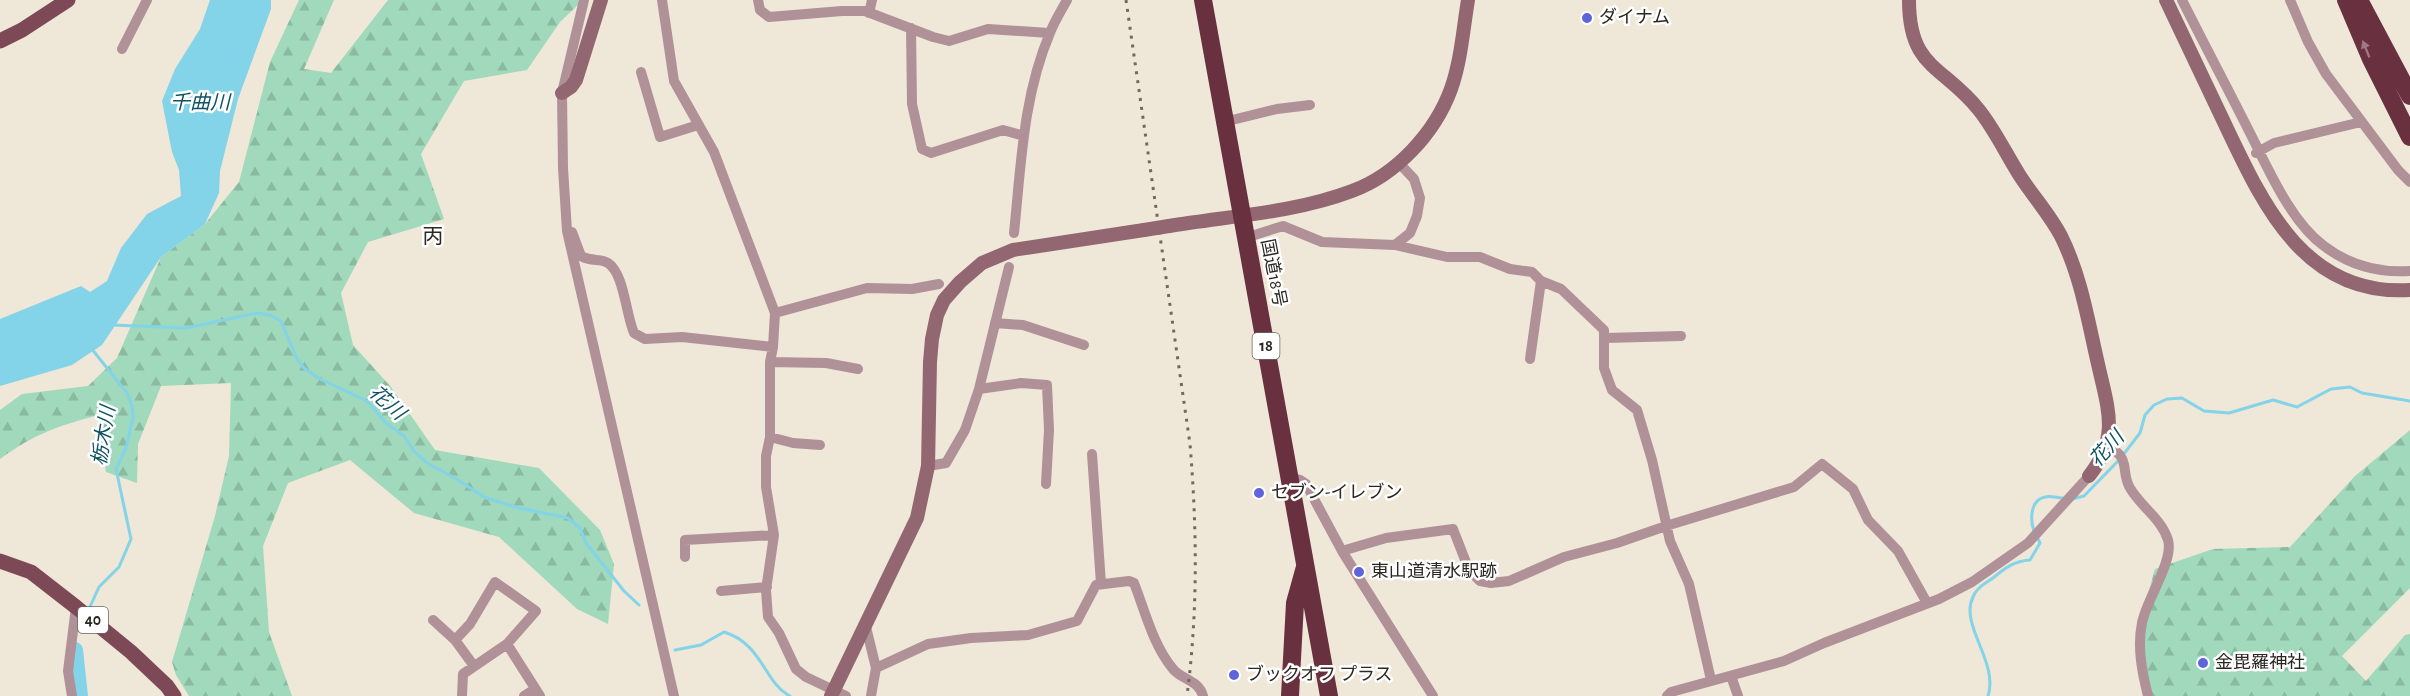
<svg xmlns="http://www.w3.org/2000/svg" width="2410" height="696" viewBox="0 0 2410 696" font-family="'Alegreya Sans','Noto Sans JP',sans-serif">
  <style>
    .forest { fill: url(#forest-firs) }
    .water { fill: #83d3e9 }
    .lines { fill: none; stroke-linecap: round; stroke-linejoin: round }
    .stream { stroke: #83d3e9; stroke-width: 3 }
    .river { stroke: #83d3e9; stroke-width: 16 }
    .street { stroke: #b09198; stroke-width: 10 }
    .secondary { stroke: #926772; stroke-width: 14 }
    .primary { stroke: #7d4957; stroke-width: 15 }
    .highway { stroke: #693040; stroke-width: 18 }
    .rail { stroke: #6f6a61; stroke-width: 3; stroke-dasharray: 3 6; stroke-linecap: butt }
    .secondary-bridge { stroke: #926772; stroke-width: 14 }
    .oneway { fill: #9e7883 }
    .poi-dot { fill: #5f64dc; stroke: #fff; stroke-width: 2 }
    .labels { text-anchor: middle; dominant-baseline: central; stroke-width: 5; stroke-linejoin: round; paint-order: stroke }
    .shield { fill: #fff; stroke: #6b6864; stroke-width: 1.5 }
    .shield-label { font-size: 16px; font-weight: bold; fill: #2b2822 }
    .poi-label { font-size: 18px; fill: #2b2822; stroke: #fff; text-anchor: start }
    .street-label { font-size: 18px; fill: #2b2822; stroke: #fff }
    .water-label { font-size: 20px; font-style: italic; fill: #0e5363; stroke: #fff }
    .quarter-label { font-size: 21px; fill: #2b2822; stroke: #fff }
  </style>
  <defs>
    <pattern id="forest-firs" width="22" height="20" patternUnits="userSpaceOnUse" patternTransform="scale(1.5)"><rect width="22" height="20" fill="#a0d9bb"/><path d="M5 1l3.5 6h-7zM16 11l3.5 6h-7z" fill="#8abaa0"/></pattern>
  </defs>
  <rect width="100%" height="100%" fill="#efe7d7"/>
  <path class="forest" d="M299,0H334L304,69L331,73L388,0H583L560,22L527,70L464,81L421,154L444,219L368,242L341,293L353,345L391,387L435,450L539,468L600,530L614,564L608,624L577,609L499,537L414,513L350,460L288,483L263,546L269,632L292,696H189L176,675L172,662L215,516L229,456L231,383L161,386L138,444L137,483L106,472L98,415C56,427 36,433 0,459V410L22,394L88,386L117,358L161,257L205,224L239,182L270,62Z
    M2410,430V588L2342,656L2366,681L2405,635L2410,634V696H2152L2136,637L2155,569L2213,549L2290,547L2354,477Z"/>
  <path class="water" d="M210,0H271V9L238,99L220,171L219,193L205,224L161,257L102,345L72,365L0,386V319L81,286L90,292L107,281L121,248L147,214L181,196L179,170L172,152L162,101L175,69L200,29Z"/>
  <g class="lines">
    <path class="stream" d="M112,325L186,328L257,313L270,315L281,321L297,359L304,368L318,378L367,401L386,423L404,436L414,451L427,463L453,477L486,498L519,508L568,518L580,528L586,543L624,591L639,605
      M2123,455L2140,433L2145,415L2154,405L2167,399L2182,398L2204,411L2229,413L2273,400L2297,407L2331,389L2350,387L2362,393L2410,401
      M2072,499L2084,496L2119,460
      M2034,531C2030,520 2030,500 2045,497C2051,495 2060,498 2066,499
      M89,609L99,587L119,567L131,539L116,469L126,448L133,417L132,406L127,393L91,348
      M675,650L701,645L724,632C763,644 764,683 790,696
      M1988,696C1999,662 1959,625 1973,597C1976,588 1986,583 1993,578C2005,568 2014,561 2030,560L2040,543L2037,537"/>
    <path class="river" d="M75,650L80,696"/>
    <path class="street" d="M584,0L562,93L563,168L567,231L674,696
      M662,0L674,81L714,152L775,313L773,347L770,362V437L766,456V487L774,535L766,590L768,617L779,633L796,669L806,677L846,696
      M758,0L760,10L769,17L842,11H865L933,37L949,41L988,29L1049,33
      M2182,0C2204,44 2227,87 2249,131C2268,168 2290,221 2324,246C2349,265 2379,273 2410,271
      M2290,0L2308,42L2326,74L2398,170L2410,182
      M869,13L872,0
      M911,28L912,104L922,149L931,153L1003,130L1024,136
      M122,49L147,0
      M641,72L660,137L698,125
      M1224,122L1277,109L1310,105
      M2256,153L2274,143L2361,122
      M572,232L581,256C592,262 600,258 608,263C624,273 626,315 634,333L645,339L682,337L773,347
      M1014,233C1021,166 1023,96 1050,33C1054,22 1061,11 1067,0
      M1245,238L1283,226L1322,242L1395,245L1447,257H1480L1510,269L1532,272L1541,281L1561,289L1604,330V368L1612,390L1637,410L1652,460L1670,541L1689,584L1711,680
      M1395,245L1410,233L1417,216L1420,198L1414,179L1399,163
      M775,313L867,288L912,289L939,284
      M995,323L1023,325L1084,345
      M1605,338L1681,336
      M1530,359L1541,281
      M770,362L826,363L858,369
      M979,389L1021,383L1047,385L1049,430L1046,484
      M770,437L793,443L820,445
      M2108,446C2132,459 2120,471 2130,488C2141,507 2161,518 2168,540C2174,561 2146,600 2142,623C2137,647 2142,672 2148,696
      M1092,454L1101,584
      M928,466L946,463L965,430L979,389L1009,267
      M1291,478L1300,480L1306,484L1342,551L1433,696
      M1342,551L1386,538L1453,529L1469,570L1480,581L1491,583L1509,581L1564,557L1617,543L1666,526L1794,487L1822,464L1853,489L1868,520L1898,551L1927,603
      M685,557V540L774,535
      M721,591L767,587
      M433,620L455,640L474,666
      M866,627L876,668L871,696
      M455,640L470,624L495,582L536,611L507,644L463,674L462,696
      M507,644L540,696
      M876,668L928,644L971,638L1028,635L1077,621L1096,585L1129,581L1134,583C1145,611 1153,645 1173,669C1182,680 1199,680 1203,696
      M1731,676L1738,696
      M72,696L68,671L76,607
      M524,696L535,689
      M1667,696L1671,692L1784,661L1824,643L1939,599L1972,582L2028,543L2089,476"/>
    <path class="secondary" d="M1909,0C1909,69 1943,65 1979,110C1995,130 2006,154 2020,176C2033,196 2050,215 2061,236C2081,276 2088,321 2098,364C2108,409 2120,437 2089,476
      M2166,0C2185,40 2204,80 2223,120C2262,202 2303,297 2410,290
      M562,93L571,87L576,80L601,0
      M1169,226C1229,216 1294,213 1352,191C1396,175 1435,133 1451,89C1461,61 1463,30 1468,0
      M831,696L917,518L928,466L930,362L932,339L937,315L944,300L960,282L982,263L1013,250L1144,230"/>
    <path class="primary" d="M0,41L22,30L68,0
      M0,561L31,572L76,607L131,652L167,686L174,696"/>
    <path class="highway" d="M1203,0L1329,696
      M2346,0L2371,59L2410,137
      M2359,0L2410,96
      M1290,696L1295,603L1305,567"/>
    <path class="rail" d="M1126,0L1190,444C1197,529 1198,611 1187,696"/>
    <path class="secondary-bridge" d="M1144,230L1169,226"/>
  </g>
  <defs><path id="oneway-solid" d="M-6-.8H1V-3.2L6.5 0L1 3.2V.8H-6Z" transform="scale(1.5)"/></defs>
  <use class="oneway" href="#oneway-solid" transform="translate(2366 49) rotate(-112)"/>
  <g class="poi-dot">
    <circle cx="1587" cy="18" r="6"/>
    <circle cx="1259" cy="493" r="6"/>
    <circle cx="1359" cy="572" r="6"/>
    <circle cx="2203" cy="663" r="6"/>
    <circle cx="1234" cy="675" r="6"/>
  </g>
  <g class="labels">
    <g class="shield">
      <rect x="1252.5" y="333" width="27" height="26" rx="4.5"/>
      <rect x="78" y="607" width="30" height="26" rx="4.5"/>
    </g>
    <g class="shield-label">
      <text x="1266" y="346">18</text>
      <text x="93" y="620">40</text>
    </g>
    <g class="poi-label">
      <text x="1599" y="18">ダイナム</text>
      <text x="1271" y="493">セブン-イレブン</text>
      <text x="1371" y="572">東山道清水駅跡</text>
      <text x="2215" y="663">金毘羅神社</text>
      <text x="1246" y="675">ブックオフ プラス</text>
    </g>
    <g class="street-label">
      <text transform="translate(1273 273) rotate(79)">国道18号</text>
    </g>
    <g class="water-label">
      <text x="200" y="103">千曲川</text>
      <text transform="translate(387 403) rotate(42)">花川</text>
      <text transform="translate(104 436) rotate(-81)">栃木川</text>
      <text transform="translate(2107 449) rotate(-48)">花川</text>
    </g>
    <g class="quarter-label">
      <text x="433" y="236">丙</text>
    </g>
  </g>
</svg>
